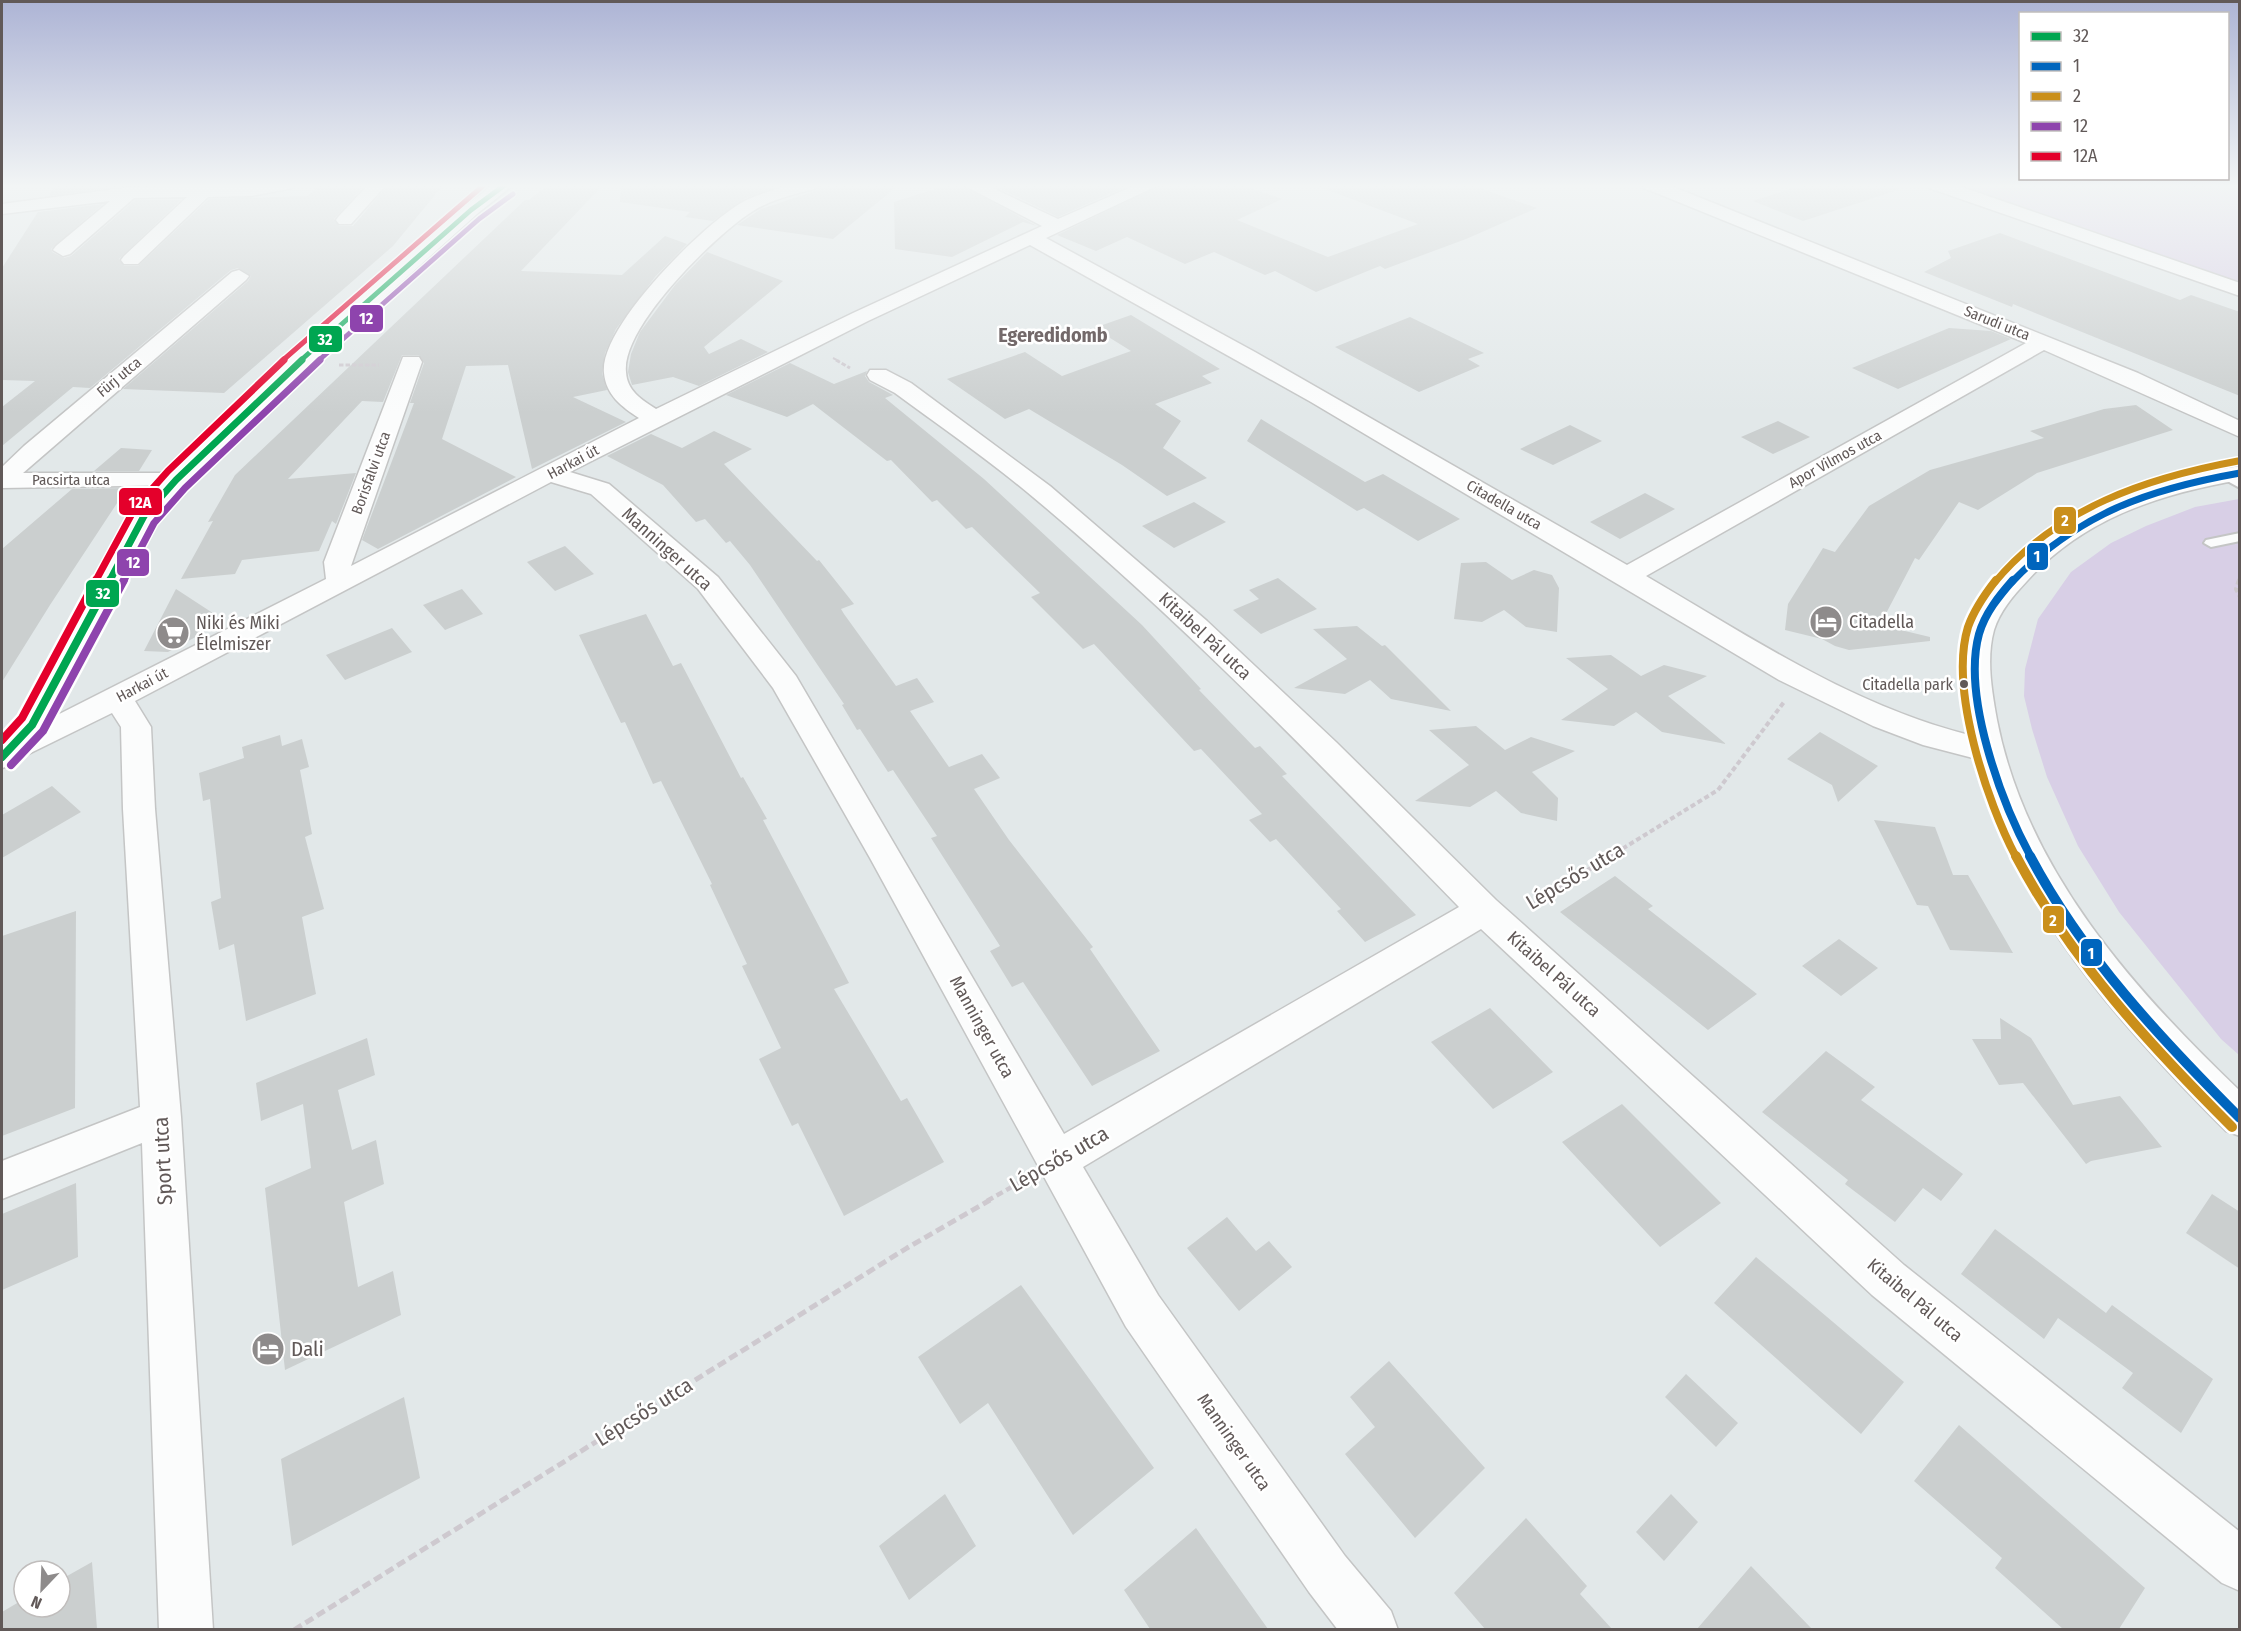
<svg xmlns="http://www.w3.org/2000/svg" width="2241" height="1631" viewBox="0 0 2241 1631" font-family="'Fira Sans Condensed',sans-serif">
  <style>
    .green { fill: #d8cfe6 }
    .building { fill: #cbcfcf }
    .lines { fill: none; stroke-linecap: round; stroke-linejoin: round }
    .service-casing { stroke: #c4c5c5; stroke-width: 4 }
    .minor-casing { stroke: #c4c5c5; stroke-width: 3 }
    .secondary-casing { stroke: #c5c5c6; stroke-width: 3 }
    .path-far4 { stroke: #cec9cf; stroke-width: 2; stroke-dasharray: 4 1.5; stroke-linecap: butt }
    .path-far3 { stroke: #cec9cf; stroke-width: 3; stroke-dasharray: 4.5 2; stroke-linecap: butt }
    .path-far2 { stroke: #cec9cf; stroke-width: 4; stroke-dasharray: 5 3; stroke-linecap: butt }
    .path-far1 { stroke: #cec9cf; stroke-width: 4.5; stroke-dasharray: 7 4; stroke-linecap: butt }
    .path { stroke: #cec9cf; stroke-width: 5; stroke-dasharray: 9 4.5; stroke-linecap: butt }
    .service { fill: #fbfcfc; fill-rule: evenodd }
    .minor { fill: #fbfcfc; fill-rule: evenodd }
    .secondary { fill: #fbfcfc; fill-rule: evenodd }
    .bus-1-far2-casing { stroke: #fff; stroke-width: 8 }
    .bus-1-far1-casing { stroke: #fff; stroke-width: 10 }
    .bus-1-casing { stroke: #fff; stroke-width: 13 }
    .bus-2-far2-casing { stroke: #fff; stroke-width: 10 }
    .bus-2-far1-casing { stroke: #fff; stroke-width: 13 }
    .bus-2-casing { stroke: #fff; stroke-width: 15 }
    .bus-3-far2-casing { stroke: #fff; stroke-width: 10 }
    .bus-3-far1-casing { stroke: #fff; stroke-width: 13 }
    .bus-3-casing { stroke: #fff; stroke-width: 15 }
    .bus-4-far2-casing { stroke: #fff; stroke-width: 8 }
    .bus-4-far1-casing { stroke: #fff; stroke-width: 10 }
    .bus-4-casing { stroke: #fff; stroke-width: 13 }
    .bus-5-far2-casing { stroke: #fff; stroke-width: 8 }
    .bus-5-far1-casing { stroke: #fff; stroke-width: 10 }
    .bus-5-casing { stroke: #fff; stroke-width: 13 }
    .bus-1-far2 { stroke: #00a651; stroke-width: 5 }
    .bus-1-far1 { stroke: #00a651; stroke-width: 7 }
    .bus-1 { stroke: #00a651; stroke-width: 8 }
    .bus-2-far2 { stroke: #0065bd; stroke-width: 7 }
    .bus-2-far1 { stroke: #0065bd; stroke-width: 8 }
    .bus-2 { stroke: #0065bd; stroke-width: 10 }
    .bus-3-far2 { stroke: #ca8f1a; stroke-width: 7 }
    .bus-3-far1 { stroke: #ca8f1a; stroke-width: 8 }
    .bus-3 { stroke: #ca8f1a; stroke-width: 10 }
    .bus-4-far2 { stroke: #8e44ad; stroke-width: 5 }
    .bus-4-far1 { stroke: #8e44ad; stroke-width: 7 }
    .bus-4 { stroke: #8e44ad; stroke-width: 8 }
    .bus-5-far2 { stroke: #e4002b; stroke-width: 5 }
    .bus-5-far1 { stroke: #e4002b; stroke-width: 7 }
    .bus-5 { stroke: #e4002b; stroke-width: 8 }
    .bus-dot { fill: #615958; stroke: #fff; stroke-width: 2 }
    .labels { text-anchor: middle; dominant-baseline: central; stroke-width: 5; stroke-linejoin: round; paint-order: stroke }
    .far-street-label { font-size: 15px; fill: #615958; stroke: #fff }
    .bus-label { font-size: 16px; fill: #615958; stroke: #fff; text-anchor: end }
    .street-label { font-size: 18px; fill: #615958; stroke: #fff }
    .poi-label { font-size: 18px; fill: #615958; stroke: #fff; text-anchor: start }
    .far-district-label { font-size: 20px; font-weight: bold; fill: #73696a; stroke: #fff }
    .near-street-label { font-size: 21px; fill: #615958; stroke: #fff }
    .near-poi-label { font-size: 21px; fill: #615958; stroke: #fff; text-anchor: start }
    .line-badge { stroke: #fff; stroke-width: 2 }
    .badge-label { font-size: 16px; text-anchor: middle; font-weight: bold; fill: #fff }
  </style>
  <rect width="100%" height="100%" fill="#e2e8e9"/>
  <path class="green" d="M1952,184H2239V286Z
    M2239,499V1055L2221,1039L2119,912L2078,846L2047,777L2032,729L2024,696L2025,669L2038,619L2071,572L2111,543L2146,526L2195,507Z"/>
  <path class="building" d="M56,184H155L131,185L49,196Z
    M320,184H366L334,219L339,226H353L389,184H444L393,246L224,393L123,389L248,281L251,276L238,268L231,270L90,388L73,387L2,446V407L35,381L2,380V268L38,212L103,204L51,249L52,252L64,258L71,256L135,200H181L119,259L124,266H138L209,199L308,196Z
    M549,184H604L521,271L622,275L665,236L687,244L655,277L616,329L605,353L602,373L607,390L573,397L626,422L532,469L508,365L466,366L442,439L516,477L378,549L362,540L414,403H410L424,363L419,355H402L383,402L362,401L288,479L356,473L336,524L332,521L319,551L242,560L235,574L181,579L213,521L208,522L235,475L525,200H529Z
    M621,184H784L746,198L713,221L685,217L690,212L620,202Z
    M821,184H900L833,239L737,225L761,209L818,190Z
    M951,184H959L1037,226L1023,222L952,257L895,249L894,202Z
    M990,184H1132L1058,217Z
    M1163,184H1239L1282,199L1237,220L1328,257L1418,224L1320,187L1321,184H1468L1537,208L1466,239L1385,269L1380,266L1316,292L1275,271L1265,275L1214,252L1185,264L1127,237L1096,251L1057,235Z
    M1806,184H1897L1898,190L1803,221L1753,201Z
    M2000,233L2180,300L2191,295L2240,312V396L2013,304L2012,307L1924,272L1951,258L1948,251Z
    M707,252L783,281L704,347L709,354L741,339L768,352L699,386L673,377L632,385L628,372L631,354L640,332L675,285Z
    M1131,315L1220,369L1202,376L1212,383L1155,404L1181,421L1163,448L1207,478L1167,496L1122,465L1029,409L1005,419L947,379L1025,352L1062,376L1131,351L1094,328Z
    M1410,317L1484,353L1468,359L1480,366L1419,392L1335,347Z
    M1949,328L1991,331L2011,339L1898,389L1852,368Z
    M790,363L834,384L867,371L865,376L869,382L893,395L885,398L984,479L1142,625L1201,689L1199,690L1255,748L1260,746L1287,774L1282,776L1416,915L1365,942L1337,911L1341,909L1276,839L1270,842L1249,820L1262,814L1201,749L1194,751L1094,644L1083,649L1031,597L1040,593L972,527L966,529L937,500L932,502L891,460L887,461L813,404L787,417L726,395Z
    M2136,405L2173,430L2037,473L1978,510L1959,502L1919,560L1915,558L1880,625L1930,637V641L1849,650L1835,646L1822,639L1785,630L1788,604L1823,548L1835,552L1869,506L1930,470L2044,438L2030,431L2104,409Z
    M1261,419L1365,482L1383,474L1460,519L1418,541L1364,508L1357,511L1247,441Z
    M1778,421L1810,437L1773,454L1741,437Z
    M1570,425L1602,441L1553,465L1520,449Z
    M714,431L752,449L724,464L817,561L819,560L854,604L841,609L844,614L896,686L917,678L934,702L910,711L949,767L982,754L1000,778L974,789L1009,840L1093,947L1090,949L1160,1051L1092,1086L1023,982L1012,987L990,951L1000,946L931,838L937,836L893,770L888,772L860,729L857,730L842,705L844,704L750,565L730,541L726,543L705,519L696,522L663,485L607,456L651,434L682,448Z
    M121,448L152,450L139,471H94Z
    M127,488L50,605L2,682V549L72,489Z
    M1645,493L1675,509L1620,539L1590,522Z
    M1194,502L1226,522L1174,548L1142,526Z
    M565,546L594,574L555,591L527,562Z
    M1486,562L1512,580L1534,570L1552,575L1559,588L1557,632L1526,627L1504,610L1482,622L1454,619L1461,563Z
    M1278,578L1317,609L1261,634L1233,610L1259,599L1249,590Z
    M176,589L225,621L168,652L144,651Z
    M462,589L483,614L445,630L423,605Z
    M646,614L673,666L681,663L741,778L743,777L767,819L763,820L849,983L834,989L901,1101L907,1098L944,1162L844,1216L798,1123L792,1126L759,1059L781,1048L742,966L747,964L710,885L712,884L661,781L653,784L625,722L621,723L579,635Z
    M1357,626L1382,646L1385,645L1451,711L1391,699L1370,680L1345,694L1294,688L1347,659L1313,629Z
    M392,628L412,652L345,680L326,655Z
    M1611,655L1641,676L1664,665L1707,676L1668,696L1726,744L1662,732L1636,712L1614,726L1561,720L1608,689L1566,658Z
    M1476,726L1505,750L1531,737L1575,751L1532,772L1558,798L1557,821L1521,813L1496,791L1470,807L1415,801L1469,765L1429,730Z
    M1820,732L1878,766L1838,802L1832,785L1787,759Z
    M280,735L282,746L302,739L309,767L300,770L312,834L305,837L324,909L302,917L316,994L246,1021L234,944L219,950L211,902L221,898L210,799L203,801L199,773L244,758L242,747Z
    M52,786L81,812L2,858V815Z
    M1874,820L1935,827L1953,875H1968L2013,953L1950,950L1928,906L1917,905Z
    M1615,876L1653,906L1648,909L1757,994L1708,1030L1560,912Z
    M76,911L75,1108L2,1136V936Z
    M1839,939L1878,968L1841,996L1802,966Z
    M1490,1008L1553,1072L1493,1109L1431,1042Z
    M2000,1018L2031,1038L2073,1105L2120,1096L2162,1147L2091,1161L2086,1164L2023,1083L1999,1085L1972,1039H2001Z
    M367,1038L375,1075L338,1090L352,1150L376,1140L384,1184L344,1202L358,1287L393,1271L401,1315L285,1370L265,1188L311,1168L303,1104L261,1121L256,1083Z
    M1826,1051L1875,1087L1861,1100L1963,1174L1941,1201L1923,1188L1895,1222L1845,1184L1848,1180L1762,1112Z
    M1622,1104L1721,1203L1660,1247L1562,1142Z
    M76,1183L78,1257L2,1290V1214Z
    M2212,1194L2240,1212V1269L2186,1233Z
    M1227,1217L1256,1251L1269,1241L1292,1267L1239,1311L1187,1248Z
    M1995,1229L2106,1313L2112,1305L2213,1379L2181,1433L2122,1388L2133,1373L2058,1318L2044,1339L1961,1274Z
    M1756,1257L1904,1382L1861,1434L1714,1303Z
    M1021,1285L1154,1468L1073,1535L988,1403L960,1424L918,1357Z
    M1389,1361L1485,1468L1415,1538L1345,1454L1375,1427L1350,1397Z
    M1686,1374L1738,1423L1716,1447L1665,1397Z
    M404,1397L420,1478L292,1546L281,1459Z
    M1959,1425L2145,1588L2119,1629H2063L1995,1568L2002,1558L1914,1481Z
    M945,1494L976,1546L909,1600L879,1546Z
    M1671,1494L1698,1522L1664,1561L1636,1532Z
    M1526,1518L1587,1586L1580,1594L1612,1629H1485L1454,1593Z
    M1196,1528L1268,1629H1150L1124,1590Z
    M92,1562L97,1629H2V1612L24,1599V1607H60V1580Z
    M1751,1566L1812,1629H1697Z"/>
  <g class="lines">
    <g class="service-casing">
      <path id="service" d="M2226,471L2240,478V488L2222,478V472Z
        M2240,533V541L2211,547L2204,543L2206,540Z"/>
    </g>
    <g class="minor-casing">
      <path id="minor" d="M295,184L293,188L251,196L208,197L138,264H124L121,260L124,256L187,197L134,198L70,254L63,256L53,250L56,246L110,201L2,214V204L131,187Z
        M369,184H387L351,224H339L336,220L339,216Z
        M792,184H819L817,188C796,194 772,199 753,211C716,234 621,327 626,372C627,391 642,400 656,409L853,313L1042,226L961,184H984L1058,219L1138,184H1161L1046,238L1255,352L1627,565L2026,343L1644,188L1642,184H1666L2138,373L2240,421V437L2044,350L1646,576C1750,637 1851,705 1969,735C1963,702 1955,664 1966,631C1973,608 1990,588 2007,571C2069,505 2152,480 2240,466V480C2158,494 2083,519 2027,581C2013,596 2000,611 1994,630C1986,659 1992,692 1997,720C2026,869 2133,989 2240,1091V1136L2226,1131C2134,1039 2040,937 1992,814C1985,796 1979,777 1973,758L1923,745L1873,726L1779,680L1311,402L1030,245L868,321L570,472L609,484L718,577L796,676L1064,1134L1459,907C1322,766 1185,624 1033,497C989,460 941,427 895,393L870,380L867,375L870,370H886L911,383L1050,486L1207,621L1336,742L1496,900L1904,1265L2240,1532V1591L2222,1583L1872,1295L1481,929L1083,1167L1158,1295L1345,1556L1391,1611L1398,1630H1338L1309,1592L1126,1327L870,858L773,688L698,589L591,494L551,482L135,701L151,727L155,809L181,1117L213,1630H159L142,1143L2,1199V1161L140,1107L123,809L121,727L112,713L2,767V743L326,579L324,562L403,357H419L422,362L351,566L639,418C622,407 606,395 604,373C599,327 703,225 741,203C756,194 775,190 792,184Z
        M1927,184H1953L2240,283V296L1929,188Z
        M239,270L249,276L246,280L23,473H176L185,475L188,480L185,485L2,488V467L24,446L232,272Z"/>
    </g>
    <g class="secondary-casing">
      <path id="secondary" d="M494,184H514L477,214L304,370L185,485L155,519L43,732L13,765L2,768V738L20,719L135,511L167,475L288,360L465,206Z"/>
    </g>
    <path class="path-far4" d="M833,358L839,361"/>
    <path class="path-far3" d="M836,360L850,368
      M339,365H379
      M2238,582L2240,577"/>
    <path class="path-far2" d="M2239,580L2236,589L2240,597
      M1609,857L1718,790L1784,702"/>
    <path class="path-far1" d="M1529,906L1611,856
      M987,1201L1024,1180"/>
    <path class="path" d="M294,1630L907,1248L990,1200"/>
    <use href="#service" class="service"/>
    <use href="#minor" class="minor"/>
    <use href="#secondary" class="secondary"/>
    <g class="bus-1-far2-casing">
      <path id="bus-1-far2" d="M300,361L471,210L506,184"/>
    </g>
    <g class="bus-1-far1-casing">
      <path id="bus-1-far1" d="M109,582L144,516L176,480L302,360"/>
    </g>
    <g class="bus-1-casing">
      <path id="bus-1" d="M2,757L32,725L110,580"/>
    </g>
    <g class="bus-2-far2-casing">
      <path id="bus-2-far2" d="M2012,582C2077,514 2149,489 2240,473"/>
    </g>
    <g class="bus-2-far1-casing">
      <path id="bus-2-far1" d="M2013,580C1999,596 1985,613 1979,634C1962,696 2001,802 2031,857"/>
    </g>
    <g class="bus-2-casing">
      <path id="bus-2" d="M2030,856C2083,956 2160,1038 2240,1118"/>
    </g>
    <g class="bus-3-far2-casing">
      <path id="bus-3-far2" d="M1995,582C2057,508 2146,478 2238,461"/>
    </g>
    <g class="bus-3-far1-casing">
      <path id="bus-3-far1" d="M1996,580C1985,594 1974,610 1968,627C1949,689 1987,802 2016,857"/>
    </g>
    <g class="bus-3-casing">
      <path id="bus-3" d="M2016,856C2071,960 2149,1044 2232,1127"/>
    </g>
    <g class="bus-4-far2-casing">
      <path id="bus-4-far2" d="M318,361L479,219L513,194"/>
    </g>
    <g class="bus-4-far1-casing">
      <path id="bus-4-far1" d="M123,582L154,523L185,488L320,360"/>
    </g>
    <g class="bus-4-casing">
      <path id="bus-4" d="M11,765L43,731L124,580"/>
    </g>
    <g class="bus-5-far2-casing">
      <path id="bus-5-far2" d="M282,361L485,184"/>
    </g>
    <g class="bus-5-far1-casing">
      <path id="bus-5-far1" d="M95,582L135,508L168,471L284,360"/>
    </g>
    <g class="bus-5-casing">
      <path id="bus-5" d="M2,740L22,718L96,580"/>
    </g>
    <use href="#bus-1-far2" class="bus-1-far2"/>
    <use href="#bus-1-far1" class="bus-1-far1"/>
    <use href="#bus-1" class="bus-1"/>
    <use href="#bus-2-far2" class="bus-2-far2"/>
    <use href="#bus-2-far1" class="bus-2-far1"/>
    <use href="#bus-2" class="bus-2"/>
    <use href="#bus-3-far2" class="bus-3-far2"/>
    <use href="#bus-3-far1" class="bus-3-far1"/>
    <use href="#bus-3" class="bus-3"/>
    <use href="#bus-4-far2" class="bus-4-far2"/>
    <use href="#bus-4-far1" class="bus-4-far1"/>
    <use href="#bus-4" class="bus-4"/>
    <use href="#bus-5-far2" class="bus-5-far2"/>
    <use href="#bus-5-far1" class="bus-5-far1"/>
    <use href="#bus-5" class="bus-5"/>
  </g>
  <linearGradient id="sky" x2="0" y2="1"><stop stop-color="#adb4d5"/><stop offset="0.45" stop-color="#f2f5f5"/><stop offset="1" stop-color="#f2f5f5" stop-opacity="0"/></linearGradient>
  <rect width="2241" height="413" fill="url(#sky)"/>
  <defs>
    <g id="hotel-disc" transform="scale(1.725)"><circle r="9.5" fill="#8e8b8b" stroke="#fff"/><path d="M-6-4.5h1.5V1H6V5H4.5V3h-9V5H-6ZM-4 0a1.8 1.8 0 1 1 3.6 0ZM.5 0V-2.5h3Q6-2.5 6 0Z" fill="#fff"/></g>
    <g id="supermarket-disc" transform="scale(1.725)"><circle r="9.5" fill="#8e8b8b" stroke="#fff"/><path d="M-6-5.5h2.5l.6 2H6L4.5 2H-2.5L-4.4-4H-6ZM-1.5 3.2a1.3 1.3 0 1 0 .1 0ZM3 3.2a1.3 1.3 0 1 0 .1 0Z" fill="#fff"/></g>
  </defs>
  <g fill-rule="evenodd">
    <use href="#hotel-disc" x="1826" y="622"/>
    <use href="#supermarket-disc" x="173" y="633"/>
    <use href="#hotel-disc" x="268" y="1349"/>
  </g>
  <circle class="bus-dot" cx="1964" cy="684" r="5"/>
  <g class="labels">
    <g class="far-street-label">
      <text transform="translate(1997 323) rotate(22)">Sarudi utca</text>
      <text transform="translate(119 377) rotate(-40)">Fürj utca</text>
      <text transform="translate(1835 459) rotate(-29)">Apor Vilmos utca</text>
      <text transform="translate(573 462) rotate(-28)">Harkai út</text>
      <text transform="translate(371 473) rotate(-70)">Borisfalvi utca</text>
      <text x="71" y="480">Pacsirta utca</text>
      <text transform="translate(1504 505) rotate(30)">Citadella utca</text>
      <text transform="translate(142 685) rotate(-28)">Harkai út</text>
    </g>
    <g class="bus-label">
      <text x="1953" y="684">Citadella park</text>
    </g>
    <g class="street-label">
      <text transform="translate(667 549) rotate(42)">Manninger utca</text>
      <text transform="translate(1205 636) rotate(43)">Kitaibel Pál utca</text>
      <text transform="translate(1554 974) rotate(42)">Kitaibel Pál utca</text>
      <text transform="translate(982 1027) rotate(61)">Manninger utca</text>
      <text transform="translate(1915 1300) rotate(40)">Kitaibel Pál utca</text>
      <text transform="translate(1234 1442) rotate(55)">Manninger utca</text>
    </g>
    <g class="poi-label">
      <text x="1849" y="622">Citadella</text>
      <text x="196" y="623">Niki és Miki<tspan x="196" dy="21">Élelmiszer</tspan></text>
    </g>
    <g class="far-district-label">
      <text x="1053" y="335">Egeredidomb</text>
    </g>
    <g class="near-street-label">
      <text transform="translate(1575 876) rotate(-31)">Lépcsős utca</text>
      <text transform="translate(1059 1159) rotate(-30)">Lépcsős utca</text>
      <text transform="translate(163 1161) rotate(-93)">Sport utca</text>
      <text transform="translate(644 1412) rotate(-32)">Lépcsős utca</text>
    </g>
    <g class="near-poi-label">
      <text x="291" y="1349">Dali</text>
    </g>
  </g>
  <g class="line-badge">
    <rect x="349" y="304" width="35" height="29" rx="6" fill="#8e44ad"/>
    <rect x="308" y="325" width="35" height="28" rx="6" fill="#00a651"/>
    <rect x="118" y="487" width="45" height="29" rx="6" fill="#e4002b"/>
    <rect x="2053" y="506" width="24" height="29" rx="6" fill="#ca8f1a"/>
    <rect x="2026" y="542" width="23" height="29" rx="6" fill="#0065bd"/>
    <rect x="116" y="548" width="34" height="29" rx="6" fill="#8e44ad"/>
    <rect x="85" y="579" width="35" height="29" rx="6" fill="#00a651"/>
    <rect x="2042" y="905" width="23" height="29" rx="6" fill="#ca8f1a"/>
    <rect x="2080" y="938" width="23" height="29" rx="6" fill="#0065bd"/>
  </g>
  <g class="badge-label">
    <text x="366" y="324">12</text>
    <text x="325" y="345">32</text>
    <text x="140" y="508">12A</text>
    <text x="2065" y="526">2</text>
    <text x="2037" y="562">1</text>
    <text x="133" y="568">12</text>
    <text x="103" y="599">32</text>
    <text x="2053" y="926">2</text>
    <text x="2091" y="959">1</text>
  </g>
  <rect width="2241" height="1631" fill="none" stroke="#615958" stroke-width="6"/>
  <rect x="2019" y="12" width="210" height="168" fill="#ffffff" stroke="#c0bdbc" stroke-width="1.5"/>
  <rect x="2031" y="32" width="30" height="9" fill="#00a651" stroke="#c0bdbc" stroke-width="1.5"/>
  <text x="2073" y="42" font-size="18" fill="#615958">32</text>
  <rect x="2031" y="62" width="30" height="9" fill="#0065bd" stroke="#c0bdbc" stroke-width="1.5"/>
  <text x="2073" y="72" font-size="18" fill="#615958">1</text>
  <rect x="2031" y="92" width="30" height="9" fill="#ca8f1a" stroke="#c0bdbc" stroke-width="1.5"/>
  <text x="2073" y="102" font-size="18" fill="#615958">2</text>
  <rect x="2031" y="122" width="30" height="9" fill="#8e44ad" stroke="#c0bdbc" stroke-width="1.5"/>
  <text x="2073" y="132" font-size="18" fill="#615958">12</text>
  <rect x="2031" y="152" width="30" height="9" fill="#e4002b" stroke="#c0bdbc" stroke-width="1.5"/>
  <text x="2073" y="162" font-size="18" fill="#615958">12A</text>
  <g transform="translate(42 1589) rotate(203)"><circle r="28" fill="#ffffff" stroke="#c0bdbc" stroke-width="1.5"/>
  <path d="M0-4.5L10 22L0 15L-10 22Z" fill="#8e8b8b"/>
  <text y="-9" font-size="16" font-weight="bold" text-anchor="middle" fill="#615958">N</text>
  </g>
</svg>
